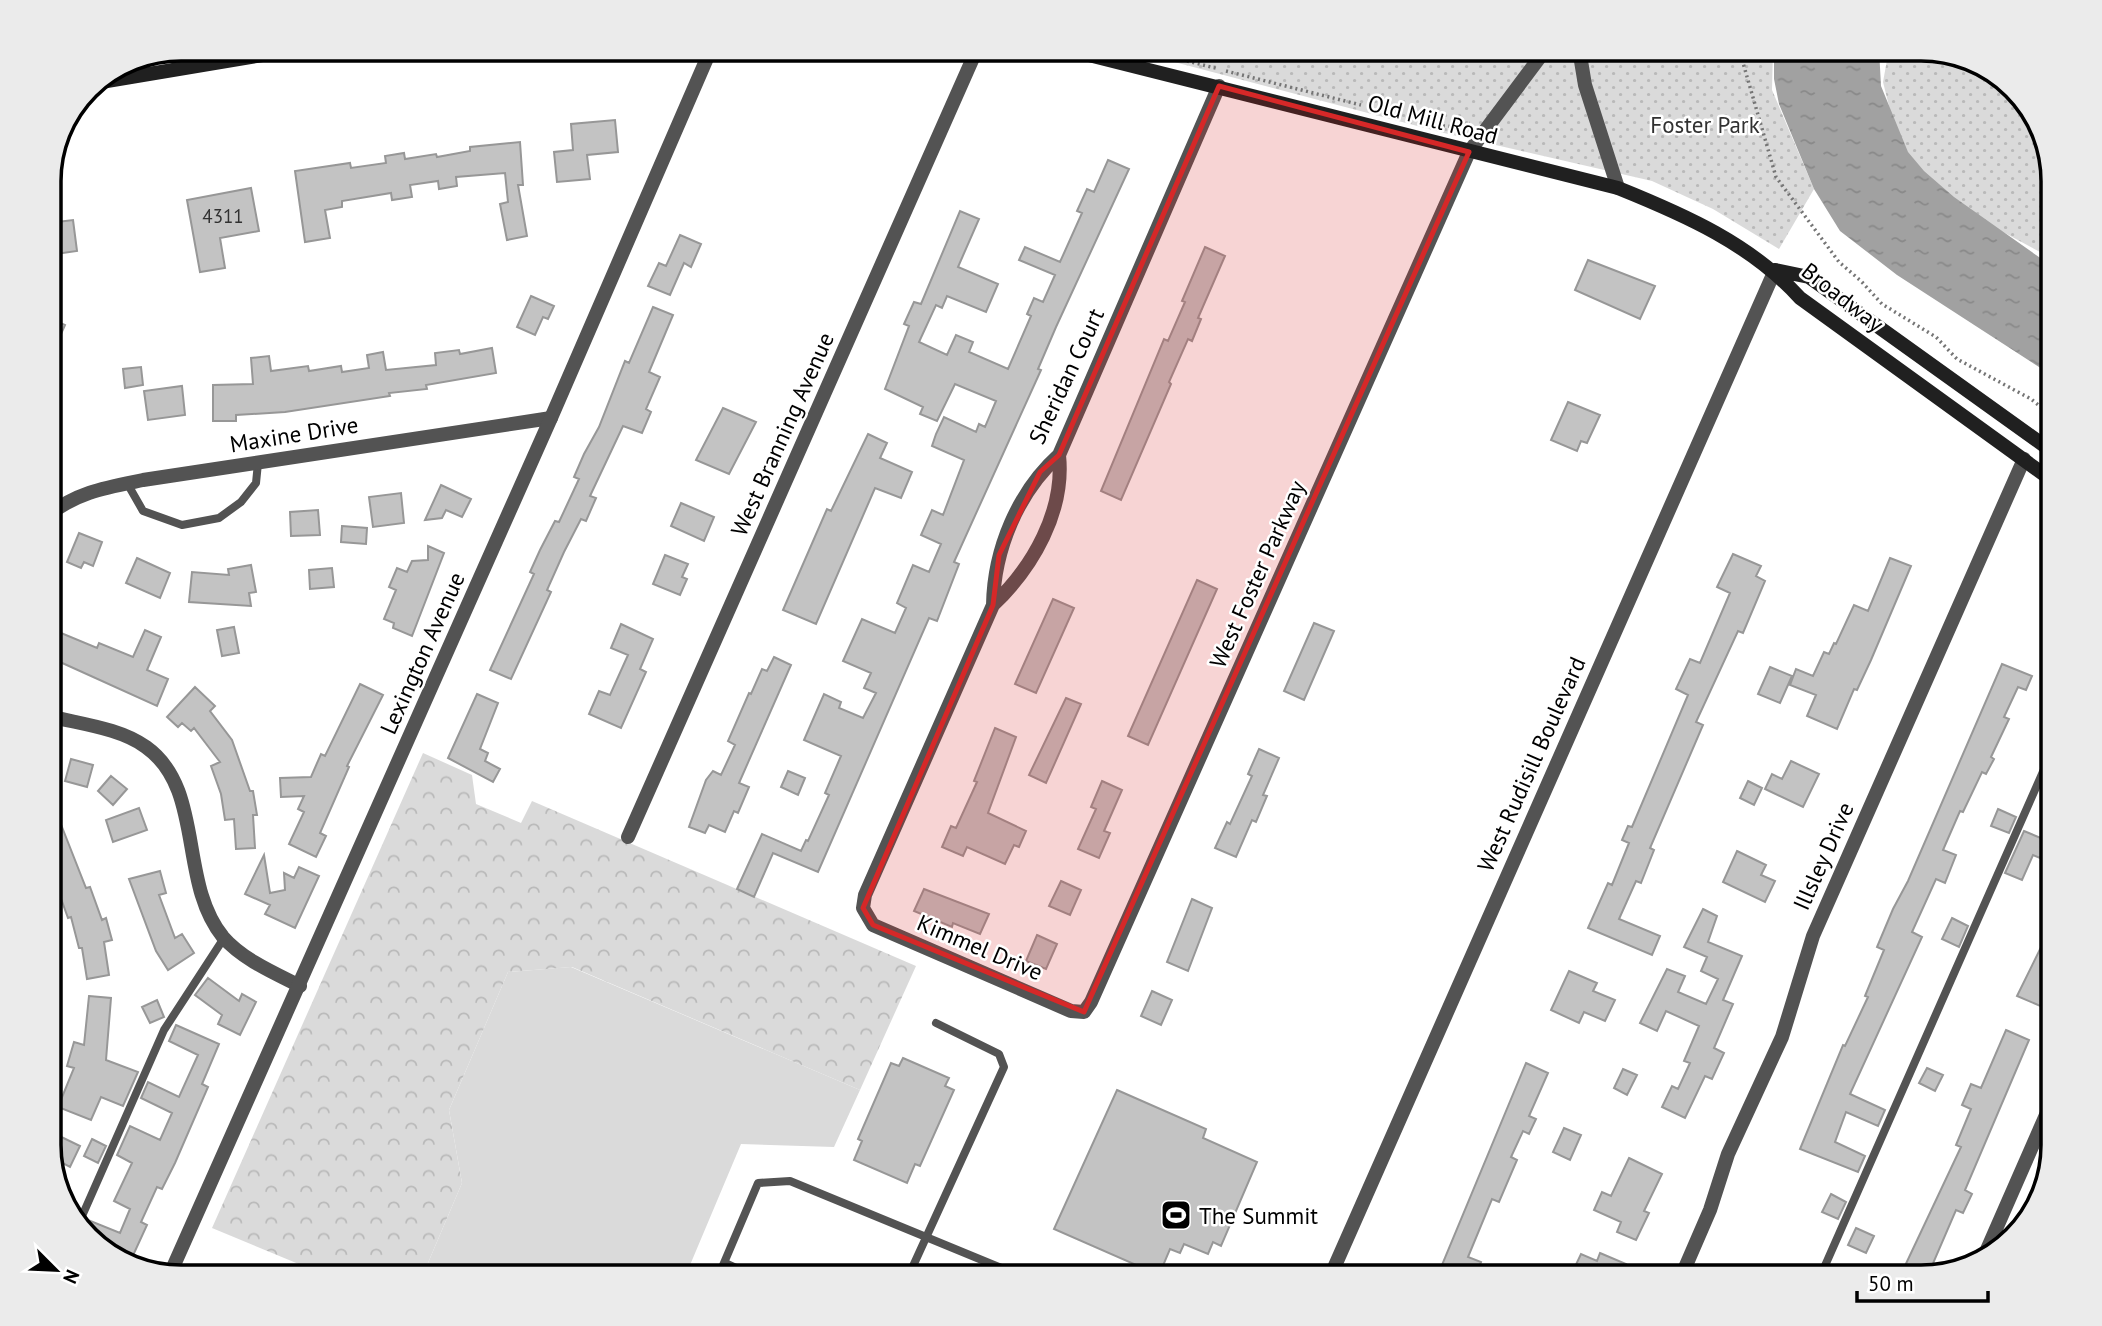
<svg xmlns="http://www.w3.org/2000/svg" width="2102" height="1326" viewBox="0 0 2102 1326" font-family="'PT Sans',sans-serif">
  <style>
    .grass { fill: #dadada }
    .forest { fill: url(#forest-crowns) }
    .park { fill: url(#park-dots) }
    .water { fill: url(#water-ripples) }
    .building { fill: #c3c3c3; stroke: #979797; stroke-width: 2 }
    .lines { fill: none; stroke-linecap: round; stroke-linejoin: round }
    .path { stroke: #757575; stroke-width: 3.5; stroke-dasharray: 2 3.5; stroke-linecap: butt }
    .service { stroke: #535353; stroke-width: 8 }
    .minor { stroke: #535353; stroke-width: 14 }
    .tertiary { stroke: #535353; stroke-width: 14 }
    .secondary { stroke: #202020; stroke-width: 14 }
    .marked { fill: #d62828; fill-opacity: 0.2; stroke: #d62828; stroke-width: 5; stroke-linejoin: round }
    .labels { text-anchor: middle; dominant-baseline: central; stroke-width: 5; stroke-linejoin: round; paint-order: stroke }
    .number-label { font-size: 19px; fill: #313131 }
    .street-label { font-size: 23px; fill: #000; stroke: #fff }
    .park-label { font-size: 23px; fill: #313131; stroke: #fff }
    .poi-label { font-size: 23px; fill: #000; stroke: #fff; text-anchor: start }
    .rim { fill: none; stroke: #000; stroke-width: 3.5 }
  </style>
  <defs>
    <pattern id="forest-crowns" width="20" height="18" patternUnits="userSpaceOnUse" patternTransform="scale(1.75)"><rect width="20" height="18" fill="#dadada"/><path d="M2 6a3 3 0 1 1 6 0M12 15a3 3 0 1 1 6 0" fill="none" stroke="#b9b9b9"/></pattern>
    <pattern id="park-dots" width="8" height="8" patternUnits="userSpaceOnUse" patternTransform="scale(1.75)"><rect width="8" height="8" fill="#dadada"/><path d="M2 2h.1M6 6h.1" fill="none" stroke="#b9b9b9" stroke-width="1.8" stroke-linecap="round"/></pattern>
    <pattern id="water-ripples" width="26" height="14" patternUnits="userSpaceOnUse" patternTransform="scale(1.75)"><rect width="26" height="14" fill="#a1a1a1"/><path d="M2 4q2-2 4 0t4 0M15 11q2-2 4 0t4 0" fill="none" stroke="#898989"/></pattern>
  </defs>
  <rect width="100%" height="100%" fill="#fff"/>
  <path class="grass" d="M571,967L860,1090L834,1147L741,1144L685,1277H422L462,1183L449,1110L508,972Z"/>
  <path class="forest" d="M423,753L472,775L476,804L521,823L532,801L916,966L860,1090L572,967L508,972L449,1110L462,1183L422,1277H330L212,1228Z"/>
  <path class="park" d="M1125,49H1773L1772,90L1814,189L1779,249L1713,209L1652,181L1444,133Z
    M1889,49H1920L1994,71L2035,116L2053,181V259L1929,192L1903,162L1883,82Z"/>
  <path class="water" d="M1774,49H1879L1881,86L1908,152L1924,171L1954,197L2053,267V376L1897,275L1840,231L1814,189L1779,104L1774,79Z"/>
  <path class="building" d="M615,120L618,152L587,155L590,179L557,182L554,152L573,150L571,124Z
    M520,142L523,185H518L527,236L507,240L500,204L508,202L505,173L456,177L457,186L439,189L438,181L410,185L412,197L392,200L391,193L342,201V207L325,210L330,238L305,242L295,171L350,163L351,168L386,163L385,156L404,153L405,159L436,154L437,157L470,151V147Z
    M1108,160L1129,169L1056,327L1038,369L1041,370L954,562L959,564L937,621L929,618L818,872L773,853L754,897L737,889L762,834L801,851L806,840L808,841L829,795L825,793L841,756L804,740L824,694L841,702L839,708L863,718L876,693L864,688L871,673L843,661L862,619L895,633L906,608L897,603L913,565L929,572L941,544L921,535L932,510L943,515L964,460L932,446L936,434L944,417L976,432L979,424L985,427L996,401L955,384L937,421L920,414L923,407L885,389L909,326L904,324L914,302L921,304L960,211L979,219L958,267L998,284L986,312L947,296L942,308L936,305L919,342L947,355L956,335L973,342L969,352L1008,369L1031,316L1027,314L1034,298L1043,302L1055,275L1019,260L1025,247L1060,262L1082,213L1077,211L1087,189L1094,192Z
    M251,188L259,231L220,238L225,268L200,272L187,200Z
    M73,220L77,251L49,255V223Z
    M680,235L701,244L691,267L684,263L670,295L648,286L659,263L666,266Z
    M1205,247L1225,256L1198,318L1201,319L1192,341L1188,339L1169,382L1171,384L1121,500L1101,491L1164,339L1168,341L1185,302L1182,301Z
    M1588,260L1655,286L1640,319L1575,290Z
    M531,296L554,306L548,319L543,317L535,335L517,327Z
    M653,307L673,315L649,372L660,377L646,409L651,412L642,433L623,426L590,496L596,498L586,521L581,519L564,552L547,590L551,592L511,679L490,670L534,574L530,572L540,550L555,521L559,522L579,479L574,477L584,454L599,427L625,361L629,363Z
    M49,318L65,325L49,361Z
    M492,348L496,373L426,385L427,389L389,393L390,396L285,412L236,415V421H213V385L253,384L251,358L269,356L271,371L308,366L309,371L341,366L342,372L369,368L367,355L383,352L386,370L436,365L435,353L459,350L460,354Z
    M141,367L143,385L125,388L123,369Z
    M182,386L185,415L148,420L144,391Z
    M1568,402L1600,415L1587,443L1581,441L1577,451L1551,440Z
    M723,408L756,422L729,474L696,460Z
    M868,434L887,443L880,458L912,472L901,498L875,488L816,624L783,610L827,509L831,511Z
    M441,485L471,499L462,517L446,510L442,518L425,520Z
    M401,493L404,523L373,527L369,497Z
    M681,503L714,517L704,541L671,526Z
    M318,510L320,535L291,536L290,512Z
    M342,526L367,528L366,544L341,542Z
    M79,533L102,542L93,566L84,562L81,568L67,562Z
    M428,546L444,553L412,636L393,628L394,623L384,619L396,590L389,587L397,568L407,572L412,561L428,560Z
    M1733,554L1761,566L1756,576L1765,581L1743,633L1738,631L1696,722L1703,725L1650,848L1654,850L1641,883L1636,881L1619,919L1660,936L1652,955L1588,928L1608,883L1612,885L1629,843L1622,840L1628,826L1632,827L1688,695L1676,689L1690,659L1700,663L1730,593L1717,587Z
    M665,555L688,564L682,577L687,579L680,595L653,584Z
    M137,558L170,573L160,598L126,583Z
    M1890,558L1911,566L1871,660L1857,690L1854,689L1837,729L1807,716L1816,695L1790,685L1796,669L1813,676L1824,652L1829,654L1834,643L1836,644L1854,605L1868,611Z
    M251,565L256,592L249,593L251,606L189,602L192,572L229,575L228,569Z
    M332,568L334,587L310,589L309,570Z
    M1197,580L1217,589L1148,745L1128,736Z
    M1053,599L1074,608L1036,693L1015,684Z
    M1314,623L1334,631L1304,700L1284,691Z
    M621,624L653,639L640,669L646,672L621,728L589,714L599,691L610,695L628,655L611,648Z
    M234,627L239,653L222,656L217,630Z
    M49,628L97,648L99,643L133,657L145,630L161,637L147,670L168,679L157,706L49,657Z
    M774,657L791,665L739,783L749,787L738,813L734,811L725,832L709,825L705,833L689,827L706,780L713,771L721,775L735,745L728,741L749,693L751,694L762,669L767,671Z
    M2002,664L2032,676L2026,690L2018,687L2004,717L2009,719L1991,757L1994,759L1986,774L1982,772L1963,812L1960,811L1943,850L1956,855L1945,883L1936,879L1912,932L1922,937L1850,1094L1885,1110L1878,1126L1846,1112L1835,1142L1865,1156L1858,1172L1800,1149L1843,1045L1845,1046L1868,997L1865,996L1884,950L1877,947L1893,909L1908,881Z
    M1770,667L1792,676L1780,703L1758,694Z
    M360,684L383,695L347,766L349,767L320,833L326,836L316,857L289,844L304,812L298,809L304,796L281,797L280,778L311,777L321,754L325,756Z
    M195,687L215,706L210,711L232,740L250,791H253L257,815H253L255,848L236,849L234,819L225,820L221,794L211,766L220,762L194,728L191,731L182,723L178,727L167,717Z
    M477,694L498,703L480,749L488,753L485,761L500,769L493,782L448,758Z
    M1066,698L1081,704L1046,783L1029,775Z
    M995,728L1016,737L988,813L1026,831L1019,847L1014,845L1005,864L967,847L963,856L942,847L951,826L956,828L977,782L974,781Z
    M1259,749L1279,758L1263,795L1267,796L1256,822L1252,820L1236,857L1215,848L1227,822L1230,824L1252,776L1248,774Z
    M71,759L93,765L87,787L65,781Z
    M1791,761L1819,774L1803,807L1765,789L1772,774L1782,779Z
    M788,771L805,778L798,795L781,787Z
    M111,776L127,789L113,805L98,791Z
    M1102,781L1122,790L1104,831L1110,833L1099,858L1078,849L1096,809L1091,807Z
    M1748,781L1762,788L1754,805L1740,798Z
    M49,794L86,888L90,887L102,920L106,918L112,940L104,942L109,975L87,979L82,948H79L71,917L68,918L49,865Z
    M139,808L147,830L113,842L106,820Z
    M1998,809L2016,817L2009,833L1991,826Z
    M2024,831L2048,841L2040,858L2033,855L2022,880L2005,873Z
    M1737,851L1766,865L1761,875L1775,881L1765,902L1723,882Z
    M264,855L270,893L285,890L284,873L294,878L299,867L319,876L295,928L265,914L270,905L245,894Z
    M160,871L166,893L159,895L175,938L182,934L194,953L168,970L156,951L129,879Z
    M1061,881L1081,890L1070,915L1049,906Z
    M924,889L989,914L980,934L953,923L952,927L914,911Z
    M1192,899L1212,908L1188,971L1167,962Z
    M1703,909L1717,916L1708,942L1742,956L1723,1000L1733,1004L1714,1048L1724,1053L1712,1079L1705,1076L1685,1118L1662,1107L1672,1086L1678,1089L1690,1063L1684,1061L1699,1026L1666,1011L1657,1031L1640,1023L1667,969L1685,976L1678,992L1706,1004L1718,979L1701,971L1707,957L1684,947Z
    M1952,918L1968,926L1959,947L1942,939Z
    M2053,923V990L2045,1008L2017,996Z
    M1037,935L1057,944L1046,969L1026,961Z
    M1569,971L1597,983L1593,991L1615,1000L1605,1021L1584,1012L1579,1023L1551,1010Z
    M208,978L239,1001L242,994L256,1002L240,1035L218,1024L222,1015L195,995Z
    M1152,991L1172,1000L1161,1025L1141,1016Z
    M89,996L111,998L106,1060L138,1072L123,1106L101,1097L91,1120L58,1107L74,1068L67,1066L74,1042L84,1045Z
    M157,1000L164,1017L150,1023L142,1007Z
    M176,1025L219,1044L202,1084L208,1087L175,1163L162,1189L157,1187L141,1222L147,1225L130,1262L108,1255L83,1228L88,1220L120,1233L130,1209L114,1201L132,1163L117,1155L130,1126L160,1140L172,1113L141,1098L148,1082L179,1097L198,1055L169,1041Z
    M2006,1030L2029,1040L1965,1190L1972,1194L1963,1213L1956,1210L1928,1275L1920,1277L1903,1270L1961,1147L1956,1145L1971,1109L1962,1105L1971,1084L1981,1088Z
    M903,1058L949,1078L945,1086L954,1090L920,1166L915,1164L907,1183L854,1160L862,1141L858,1139L891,1063L899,1066Z
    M1526,1063L1548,1073L1529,1116L1536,1119L1529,1134L1523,1131L1511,1157L1517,1160L1499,1202L1492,1199L1468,1257L1481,1262L1475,1277H1437Z
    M1927,1068L1943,1075L1935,1091L1919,1083Z
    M1623,1069L1637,1075L1627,1095L1614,1088Z
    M1117,1090L1206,1129L1203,1138L1257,1162L1221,1246L1213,1242L1208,1254L1184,1244L1180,1253L1170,1249L1159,1275L1054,1229Z
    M1564,1128L1581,1135L1570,1160L1553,1152Z
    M49,1131L80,1146L70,1167L51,1157Z
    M92,1139L106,1146L98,1163L84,1156Z
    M1629,1158L1662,1174L1644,1211L1649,1213L1636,1240L1617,1232L1621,1222L1594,1210L1602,1192L1611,1196Z
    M1831,1194L1846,1202L1838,1219L1822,1212Z
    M1856,1228L1874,1236L1866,1253L1848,1245Z
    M1600,1253L1626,1264L1621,1277H1581L1572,1273L1581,1254L1597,1261Z"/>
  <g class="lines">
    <path class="path" d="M1139,49L1219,69
      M1739,49L1776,177L1839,262L1861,281L1882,304L1936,337L1957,359L2031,399L2053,417
      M1226,71L1361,105
      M1443,126L1460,127L1470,123"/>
    <path class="service" d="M127,483L143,511L182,525L219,518L241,502L256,483L258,463
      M79,1223L164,1030L224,938
      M725,1263L756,1277
      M718,1277L758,1183L790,1181L1023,1277
      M908,1277L1004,1067L999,1054L936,1023
      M1820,1277L2053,749"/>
    <path class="minor" d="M1579,49L1585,85L1618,188
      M1219,86L1059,455C1018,492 994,549 993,605L865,895L863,908L873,925L1071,1011L1084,1012L1091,1002L1469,152L1546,49
      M49,515C76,492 109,487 143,480L551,418
      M993,605C1033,567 1065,511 1059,455
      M49,716C80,724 120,728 146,747C205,789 178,882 223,937C242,959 274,973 300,986
      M628,837L977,49
      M1982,1261L2053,1099
      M1681,1277L1710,1210L1728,1154L1782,1037L1813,936L2024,459"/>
    <path class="tertiary" d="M170,1274L551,418L711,49
      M1330,1277L1775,270"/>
    <path class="secondary" d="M1065,49L1618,188C1685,215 1751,244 1800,298L2053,481
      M95,83L299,49
      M1775,270L1809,277L2053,452"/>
  </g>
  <path class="marked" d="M1219,86L1469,152L1084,1012L873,925L863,908L993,605L999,555L1040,472L1059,455Z"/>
  <defs>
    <g id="stadium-square" transform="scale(1.575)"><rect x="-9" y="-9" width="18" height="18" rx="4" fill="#000" stroke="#fff"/><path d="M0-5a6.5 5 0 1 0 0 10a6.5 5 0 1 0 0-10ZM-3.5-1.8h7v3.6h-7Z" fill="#fff"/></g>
  </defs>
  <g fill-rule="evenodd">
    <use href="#stadium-square" x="1176" y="1215"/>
  </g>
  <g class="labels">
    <g class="number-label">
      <text x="223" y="216">4311</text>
    </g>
    <g class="street-label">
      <text transform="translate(1433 119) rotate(15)">Old Mill Road</text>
      <text transform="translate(1843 297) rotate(38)">Broadway</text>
      <text transform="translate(1066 376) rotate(-65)">Sheridan Court</text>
      <text transform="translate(294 434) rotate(-9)">Maxine Drive</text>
      <text transform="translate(782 434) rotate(-66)">West Branning Avenue</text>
      <text transform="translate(1257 574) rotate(-66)">West Foster Parkway</text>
      <text transform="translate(422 653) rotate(-66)">Lexington Avenue</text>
      <text transform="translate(1531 764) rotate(-66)">West Rudisill Boulevard</text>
      <text transform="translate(1823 856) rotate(-66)">Illsley Drive</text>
      <text transform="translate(980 947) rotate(23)">Kimmel Drive</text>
    </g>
    <g class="park-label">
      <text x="1705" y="124">Foster Park</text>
    </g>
    <g class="poi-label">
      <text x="1199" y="1215">The Summit</text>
    </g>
  </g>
  <path d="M0 0H2102V1326H0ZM181 61H1921A120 120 0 0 1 2041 181V1145A120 120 0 0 1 1921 1265H181A120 120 0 0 1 61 1145V181A120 120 0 0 1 181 61Z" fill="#ebebeb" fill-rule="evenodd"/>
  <path class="rim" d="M181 61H1921A120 120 0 0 1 2041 181V1145A120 120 0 0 1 1921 1265H181A120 120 0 0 1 61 1145V181A120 120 0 0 1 181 61Z"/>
  <g transform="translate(56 1270) rotate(114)" stroke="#ffffff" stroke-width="5" paint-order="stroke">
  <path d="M0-5L12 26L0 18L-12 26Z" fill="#000000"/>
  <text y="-10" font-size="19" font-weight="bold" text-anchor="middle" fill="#000000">N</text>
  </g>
  <path d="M1857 1291v10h131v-10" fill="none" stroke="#000000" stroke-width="3.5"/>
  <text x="1868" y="1291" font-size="21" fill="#000000" stroke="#ffffff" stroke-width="5" paint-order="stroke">50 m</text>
</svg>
